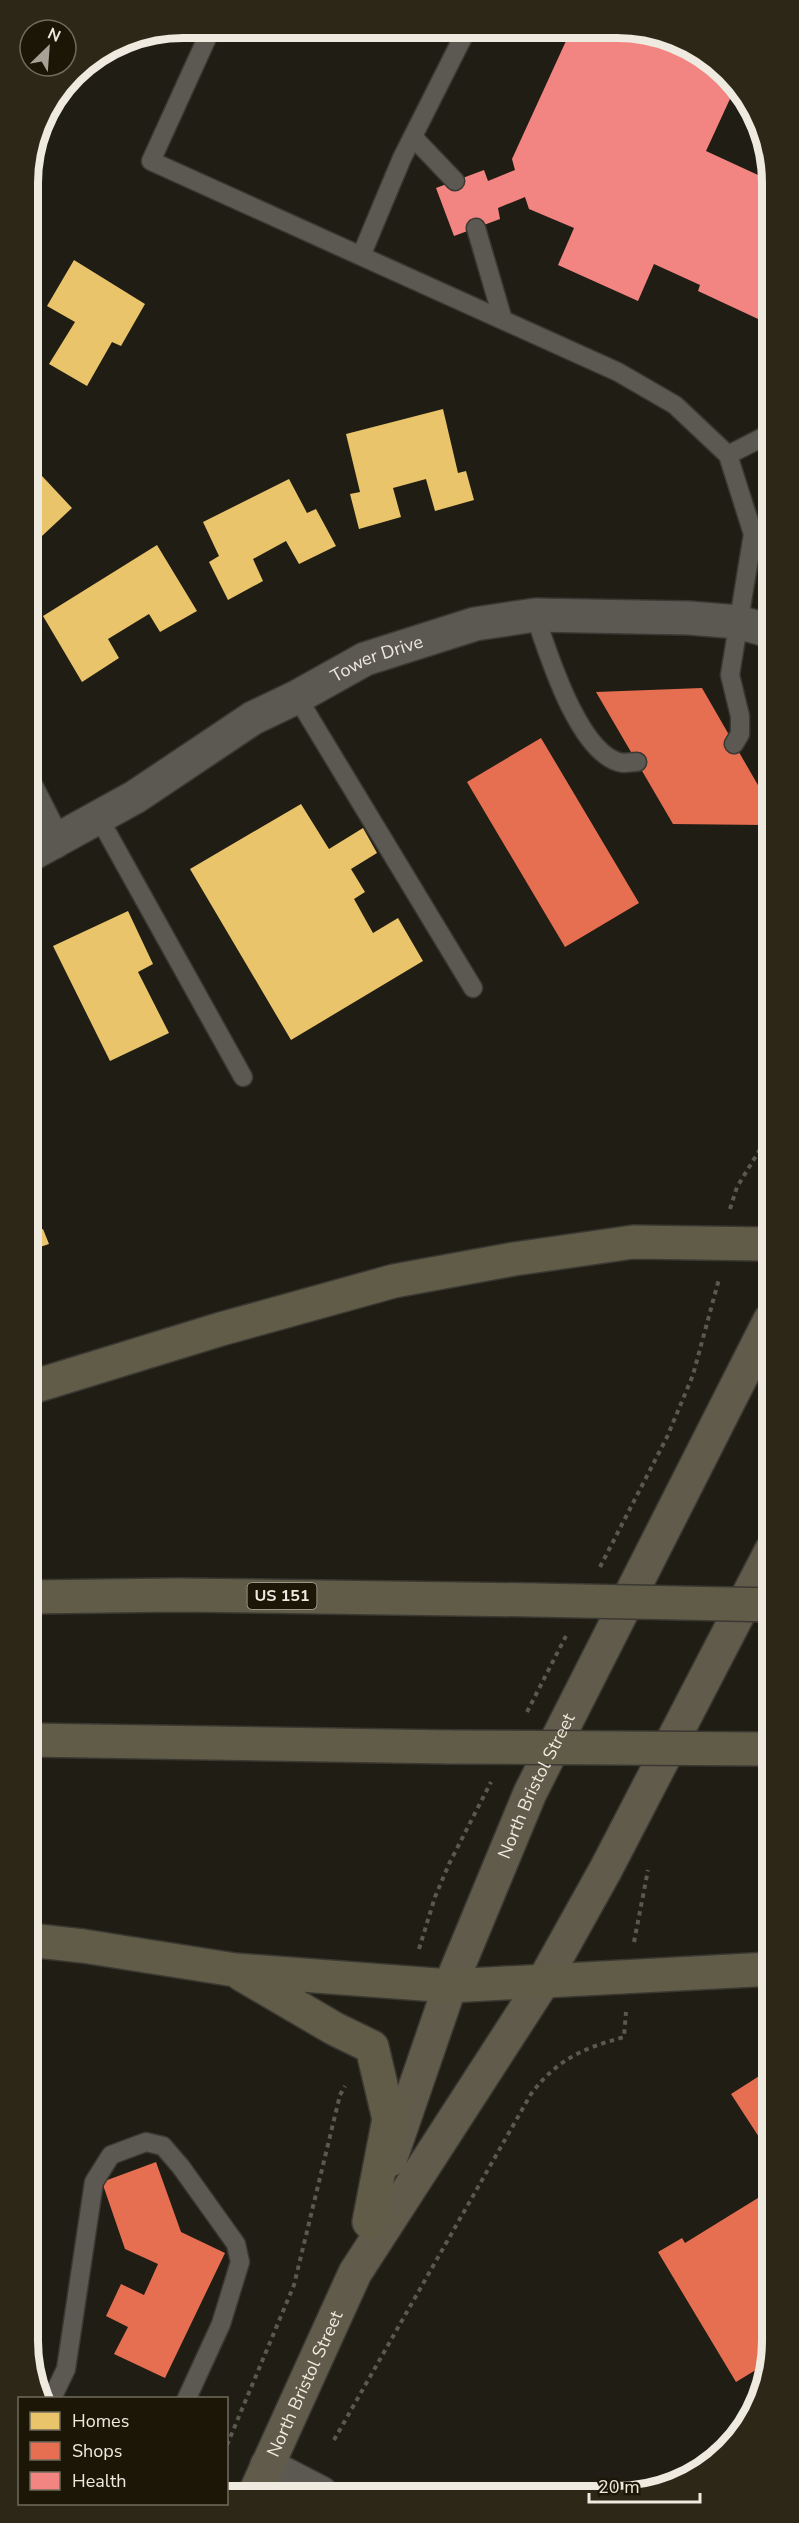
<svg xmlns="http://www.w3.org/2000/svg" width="799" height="2523" viewBox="0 0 799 2523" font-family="'Nunito Sans',sans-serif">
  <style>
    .homes { fill: #e9c46a }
    .shops { fill: #e76f51 }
    .health { fill: #f28482 }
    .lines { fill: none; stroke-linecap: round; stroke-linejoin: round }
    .service-casing { stroke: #3a3832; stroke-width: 21 }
    .minor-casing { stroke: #3a3832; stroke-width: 36 }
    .primary-casing { stroke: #3a3832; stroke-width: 36 }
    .motorway-casing { stroke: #3a3832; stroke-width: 36 }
    .path { stroke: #5b5850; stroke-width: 4; stroke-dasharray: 4.5 4.5; stroke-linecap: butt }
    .service { stroke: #5c5952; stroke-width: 18 }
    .minor { stroke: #5c5952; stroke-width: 33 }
    .primary { stroke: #605b4b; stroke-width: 33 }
    .motorway { stroke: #615c47; stroke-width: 33 }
    .motorway-bridge-casing { stroke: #3a3832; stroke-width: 36; stroke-linecap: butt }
    .motorway-bridge { stroke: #615c47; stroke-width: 33 }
    .labels { text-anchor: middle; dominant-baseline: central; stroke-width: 6; stroke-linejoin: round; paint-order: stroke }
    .shield { fill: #1c1606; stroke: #afaa9e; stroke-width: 1.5 }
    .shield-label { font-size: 16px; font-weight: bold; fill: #eeeadf }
    .street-label { font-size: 18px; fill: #eeeadf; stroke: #1c1606 }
    .rim { fill: none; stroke: #eeeadf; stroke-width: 8 }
  </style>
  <rect width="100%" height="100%" fill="#201d14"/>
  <path class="homes" d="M74,260L145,304L121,346L112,342L87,386L49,364L75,322L47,306Z
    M443,409L458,473L466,471L474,500L435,511L426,479L393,488L401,517L359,529L350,494L360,492L346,434Z
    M28,461L72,508L28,549Z
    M289,479L307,513L316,509L336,546L299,564L286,541L253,559L263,581L228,600L209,562L219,556L203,522Z
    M157,545L197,611L160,632L149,614L108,639L119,658L82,682L43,616Z
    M301,804L329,849L363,828L377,853L351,869L365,892L354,899L373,933L398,918L423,961L291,1040L190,869Z
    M128,911L153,964L138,972L169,1033L110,1061L53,946Z
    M43,1229L49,1244L34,1249L29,1235Z"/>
  <path class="shops" d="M702,688L770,806V825L673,824L596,692Z
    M541,738L639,903L565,947L467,782Z
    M767,2071L771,2077V2149L768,2151L731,2094Z
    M156,2162L181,2232L225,2253L165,2378L114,2354L128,2327L106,2316L121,2284L144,2295L158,2264L125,2249L102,2182Z
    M771,2190L772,2351L769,2362L736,2382L658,2252L682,2238L685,2243Z"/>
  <path class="health" d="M571,30H647L727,73L735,88L706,151L769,180V324L698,291L700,285L654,264L638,301L558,265L574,228L529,209L525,197L498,208L500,219L454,236L436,188L484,170L488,181L515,170L512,159Z"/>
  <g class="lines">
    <g class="service-casing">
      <path id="service" d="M212,27L151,161L361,256
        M467,29L402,158L361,256L618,372L675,405L728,455L753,534L730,675L740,716V734L734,744
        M413,137L455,181
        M476,228L503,320
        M728,455L769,434
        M535,615C547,650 579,757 623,763C627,763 632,762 637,762
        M297,697L473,988
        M99,818L243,1077
        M52,2398L66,2369L94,2182L111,2155L146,2142L163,2146L181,2167L236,2244L240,2262L221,2324L187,2398"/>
    </g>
    <g class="minor-casing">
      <g id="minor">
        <path d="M28,791L54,842"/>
        <path id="s1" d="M28,856L135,797L253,718L297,697L365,659L475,624L535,615L689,618L738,622L770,631"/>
        <path d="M267,2465L321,2493"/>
      </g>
    </g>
    <g class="primary-casing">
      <g id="primary">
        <path id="s2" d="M390,2160L450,1986L530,1793L770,1320"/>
        <path id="s3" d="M255,2493L355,2273L543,1982L606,1869L771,1551"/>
      </g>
    </g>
    <g class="motorway-casing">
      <path id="motorway" d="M29,1388L221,1329L394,1281L514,1259L633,1242L770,1244
        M29,1597L179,1595L535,1600
        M29,1740L450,1747
        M29,1940L83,1946L235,1970L450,1986L771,1969
        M241,1974L335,2029L372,2047L389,2119L369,2222"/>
    </g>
    <path class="path" d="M730,1209L737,1187L770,1133
      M600,1567L667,1437L693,1375L719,1279
      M527,1712L566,1636
      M634,1942L648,1870
      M419,1949L435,1897L449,1864L491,1782
      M334,2440L531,2094C557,2059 584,2048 624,2037L626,2012
      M227,2445L294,2285L340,2095L345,2086"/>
    <use href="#service" class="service"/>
    <use href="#minor" class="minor"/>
    <use href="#primary" class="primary"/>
    <use href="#motorway" class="motorway"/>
    <g class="motorway-bridge-casing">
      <path id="motorway-bridge" d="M535,1600L771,1605
        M450,1747L771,1749"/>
    </g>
    <use href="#motorway-bridge" class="motorway-bridge"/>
  </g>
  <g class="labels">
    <rect class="shield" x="247.5" y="1583" width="69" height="26" rx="4.5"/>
    <g class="shield-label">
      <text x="282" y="1596">US 151</text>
    </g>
    <g class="street-label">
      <text stroke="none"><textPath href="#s1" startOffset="402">Tower Drive</textPath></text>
      <text stroke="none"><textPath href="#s2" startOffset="402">North Bristol Street</textPath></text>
      <text stroke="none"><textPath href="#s3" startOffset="120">North Bristol Street</textPath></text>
    </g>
  </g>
  <path d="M0 0H799V2523H0ZM183 38H617A145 145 0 0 1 762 183V2341A145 145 0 0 1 617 2486H183A145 145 0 0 1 38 2341V183A145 145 0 0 1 183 38Z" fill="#2d2717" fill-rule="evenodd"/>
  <path class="rim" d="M183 38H617A145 145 0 0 1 762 183V2341A145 145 0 0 1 617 2486H183A145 145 0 0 1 38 2341V183A145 145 0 0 1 183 38Z"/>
  <rect x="18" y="2397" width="210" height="108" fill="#1c1606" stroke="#706b5d" stroke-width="1.5"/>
  <rect x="30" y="2412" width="30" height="18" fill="#e9c46a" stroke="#706b5d" stroke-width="1.5"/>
  <text x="72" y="2427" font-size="18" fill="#eeeadf">Homes</text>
  <rect x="30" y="2442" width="30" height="18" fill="#e76f51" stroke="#706b5d" stroke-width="1.5"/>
  <text x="72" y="2457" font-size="18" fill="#eeeadf">Shops</text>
  <rect x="30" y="2472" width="30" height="18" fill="#f28482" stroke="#706b5d" stroke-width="1.5"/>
  <text x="72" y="2487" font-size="18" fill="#eeeadf">Health</text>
  <g transform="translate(48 48) rotate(25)"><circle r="28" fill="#1c1606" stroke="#706b5d" stroke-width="1.5"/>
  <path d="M0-4.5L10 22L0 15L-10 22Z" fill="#a6a298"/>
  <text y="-9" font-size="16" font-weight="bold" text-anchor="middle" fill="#eeeadf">N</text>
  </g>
  <path d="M589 2493v9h111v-9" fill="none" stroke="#eeeadf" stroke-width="3"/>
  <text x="598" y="2493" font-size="18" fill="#eeeadf" stroke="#1c1606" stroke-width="4.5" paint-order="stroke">20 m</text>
</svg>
